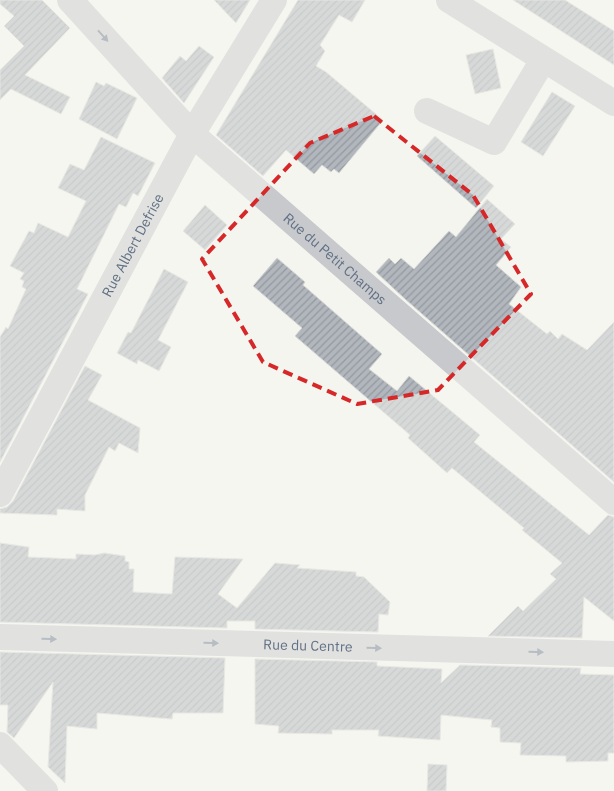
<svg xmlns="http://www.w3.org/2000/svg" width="614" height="791" viewBox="0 0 614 791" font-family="'IBM Plex Sans',sans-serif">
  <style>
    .building { fill: url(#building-hatch); stroke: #d6d6d3 }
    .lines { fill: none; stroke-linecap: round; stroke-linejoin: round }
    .minor { stroke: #c7c9cd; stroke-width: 26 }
    .oneway { fill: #6b798b }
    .marked { fill: none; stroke: #d62828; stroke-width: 4; stroke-dasharray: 10 6; stroke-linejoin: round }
    .labels { text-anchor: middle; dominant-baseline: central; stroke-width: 5; stroke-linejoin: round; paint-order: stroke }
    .street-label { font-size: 14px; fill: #617084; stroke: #fff }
  </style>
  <defs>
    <pattern id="building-hatch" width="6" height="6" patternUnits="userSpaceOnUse" patternTransform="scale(1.25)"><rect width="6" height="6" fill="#b1b7bd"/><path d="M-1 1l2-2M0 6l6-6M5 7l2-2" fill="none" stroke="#93999f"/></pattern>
  </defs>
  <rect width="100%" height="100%" fill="#f5f5f0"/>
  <path class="building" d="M0,0H42L70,28L25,75L70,97L61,114L11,89L0,100V70L24,46L4,26L14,16L0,4Z
    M214,0H250L236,23Z
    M298,0H365L352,22L339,15L320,45L325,51L316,66L326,72L383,120L339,173L334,169L331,172L322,165L314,174L286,150L263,176L216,135Z
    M513,0H565L614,31V65Z
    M199,46L214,57L184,103L162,78L180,56L186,61Z
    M493,49L501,88L475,94L466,55Z
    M96,82L104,86L106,83L137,98L117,139L79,119Z
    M552,92L575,106L543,156L521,142Z
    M435,136L494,186L476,208L417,156Z
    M101,137L155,163L138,196L133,193L126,207L119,204L77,289L88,294L0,462V337L6,327L8,329L26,289L22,287L24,281L20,279L24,273L10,266L29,231L34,233L38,223L68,237L86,201L58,188L70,164L84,170Z
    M487,199L515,224L501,239L511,247L496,265L521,287L509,304L547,334L550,331L558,339L562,334L587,350L614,322V482L405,299L376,272L389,258L395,264L401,258L414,269L449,231L456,237Z
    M205,205L227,225L205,250L183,231Z
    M277,258L305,282L303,285L382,354L369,369L397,391L409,376L480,435L474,442L589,535L608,515L614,517V621L584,597L582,638L488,636L518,606L523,611L556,579L550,574L562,563L522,530L524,528L452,468L447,473L408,438L410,435L295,336L302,328L253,286Z
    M164,269L188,282L158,340L171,347L159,371L138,360L137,364L117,353L128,332L131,333Z
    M85,366L102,375L88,400L140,428L138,453L119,443L115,451L109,447L85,495V511L57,509V515L0,513V509L7,507L13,501Z
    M0,543L29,547L28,557L76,559V554L95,555L104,553L125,556V561L129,562V569H134L133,592L172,594L175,557L243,559L218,594L237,608L275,563L300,565L297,568L356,572V576L364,577L390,602L388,615L379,614L378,632L255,629V621H227V628L0,622Z
    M0,652L225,658L223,713H173L172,719L97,713V729L67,726L65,783L48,767L53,682L14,738L7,732L8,705H0Z
    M255,659L377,662V666L442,669L441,683L460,665L581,668L580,674L614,675V753H608V761L566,762V756L520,755L521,743L500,742V728L491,727L492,720L441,715L440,740L378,736L379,730H332V734L278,733L279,726L255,724Z
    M428,764L447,765L446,791H427Z"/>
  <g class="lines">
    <g class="minor">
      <path id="s1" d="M70,0L192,134L614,502"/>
      <path d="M449,0L614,103"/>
      <path d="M427,111L494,142L543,60"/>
      <path id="s2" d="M0,494L192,134L274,0"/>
      <path id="s3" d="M0,637L614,654"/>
      <path d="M0,745L45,791"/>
    </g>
  </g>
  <defs><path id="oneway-solid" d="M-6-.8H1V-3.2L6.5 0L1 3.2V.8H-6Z" transform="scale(1.25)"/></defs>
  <g class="oneway">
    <use href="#oneway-solid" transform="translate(103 36) rotate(48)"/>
    <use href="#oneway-solid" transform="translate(49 639) rotate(2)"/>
    <use href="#oneway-solid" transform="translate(211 643) rotate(2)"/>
    <use href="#oneway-solid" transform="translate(374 648) rotate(2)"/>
    <use href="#oneway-solid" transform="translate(536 652) rotate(2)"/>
  </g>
  <path d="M0 0H614V791H0ZM374,116L473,195L531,294L438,390L357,404L263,362L202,259L310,143Z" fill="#f5f5f0" fill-opacity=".55" fill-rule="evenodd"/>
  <path class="marked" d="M374,116L473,195L531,294L438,390L357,404L263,362L202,259L310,143Z"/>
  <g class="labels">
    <g class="street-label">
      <text stroke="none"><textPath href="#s2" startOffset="282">Rue Albert Defrise</textPath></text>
      <text stroke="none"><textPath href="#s1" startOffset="371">Rue du Petit Champs</textPath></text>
      <text stroke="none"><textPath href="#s3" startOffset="308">Rue du Centre</textPath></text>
    </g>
  </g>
</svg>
